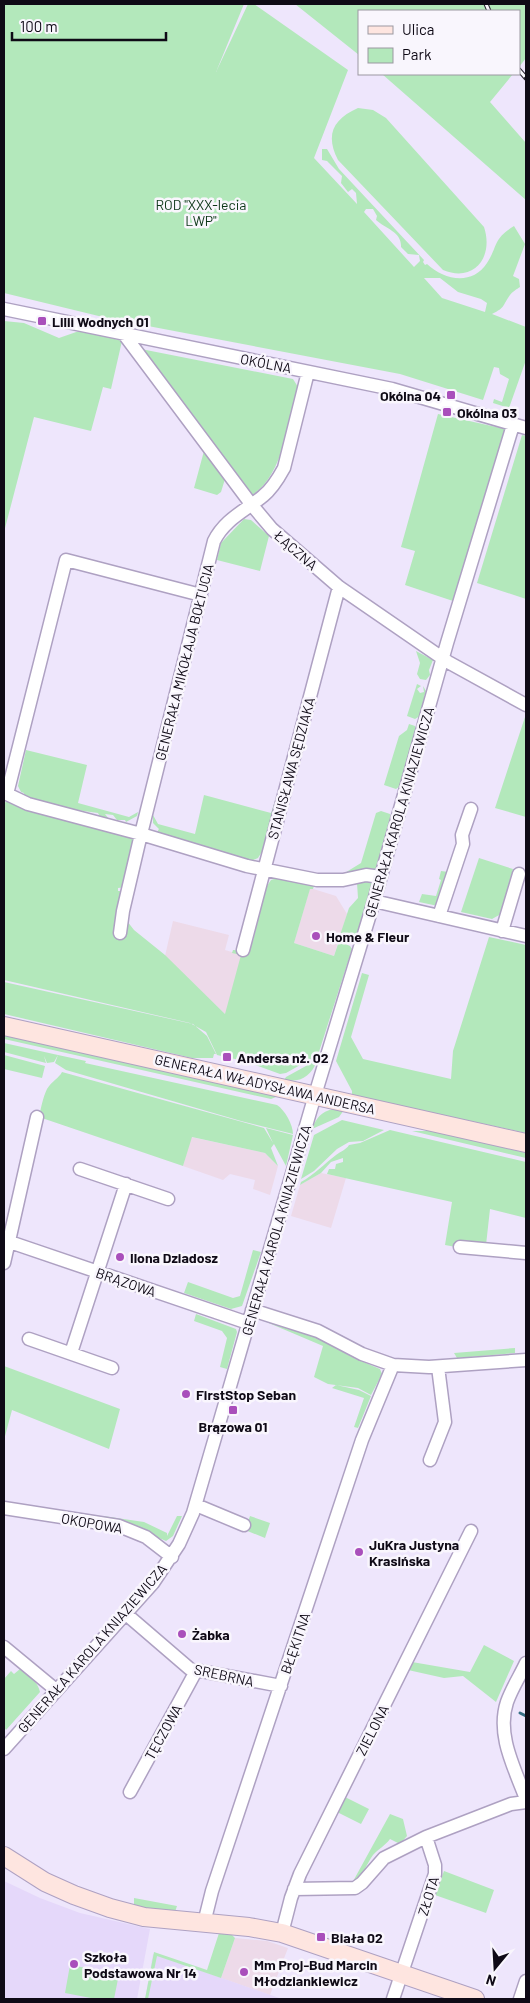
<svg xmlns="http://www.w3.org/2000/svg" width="530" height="2003" viewBox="0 0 530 2003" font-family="Barlow,sans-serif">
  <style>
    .commercial { fill: #eddae9 }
    .built { fill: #e5d8fa }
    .green { fill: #b3e8bb; fill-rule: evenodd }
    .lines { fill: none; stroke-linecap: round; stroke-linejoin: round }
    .stream { stroke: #387087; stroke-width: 3 }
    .street-casing { stroke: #aea1c2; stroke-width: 15 }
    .secondary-casing { stroke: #aea1c2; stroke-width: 20 }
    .street { stroke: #fff; stroke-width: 12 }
    .secondary { stroke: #fee5e0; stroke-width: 18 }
    .rail-casing { stroke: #292431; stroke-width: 5 }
    .rail { stroke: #f9f6fd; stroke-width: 3; stroke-dasharray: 9; stroke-linecap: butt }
    .poi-dot { fill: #a94fbb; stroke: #f9f6fd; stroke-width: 2 }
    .labels { text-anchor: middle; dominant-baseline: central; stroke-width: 5; stroke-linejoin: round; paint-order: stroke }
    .park-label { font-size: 14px; fill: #0c3617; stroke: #f9f6fd }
    .poi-label { font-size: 14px; font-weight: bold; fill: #0f0a16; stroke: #f9f6fd; text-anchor: start }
    .street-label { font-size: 14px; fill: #0f0a16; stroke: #f9f6fd }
  </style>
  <rect width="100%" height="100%" fill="#eee6fc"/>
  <path class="commercial" d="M310,888L336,896L347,914L334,956L294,943Z
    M173,921L229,935L225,950L242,955L226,1015L165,956Z
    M191,1137L265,1153L278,1166L270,1195L253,1189L255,1180L230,1174L223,1180L183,1166Z
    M321,1173L346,1178L331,1228L291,1216L300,1185Z
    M235,1938L267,1941L288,1948L270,1995L221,1978Z"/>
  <path class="built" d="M4,1881L40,1898L80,1913L150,1929L137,1999H4Z
    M153,1954L282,1999H145Z"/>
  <path class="green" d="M4,4H244L216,72L248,4H254L348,70L314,158L357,204L356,193L352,189L348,192L341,183L342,176L327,161L322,160V149H327L339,169L424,260L423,262L425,265L427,264C444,280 472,286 487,263C499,244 492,240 514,226L525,244L513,276L519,279L520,287C517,289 512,292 510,295C502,306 506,307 492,314L526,327V360L509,408L493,403L494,399L502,402L509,379L500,374L499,368L494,367L483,400L400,374L111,319L4,293ZM366,209H373L377,216L376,220C386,229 402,232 401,247L408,254L419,255L420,261L414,267L364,212ZM424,278H440L458,292L481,299L487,303L485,312L442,298Z
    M295,4H526V58L519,67V11H359V55Z
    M382,74H513L490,102L526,143V200Z
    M358,108L373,110L386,118L484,227C494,257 474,283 443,270L338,160C325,135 333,119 358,108Z
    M4,321L24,323L59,338L82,330L122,341L111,389L103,387L91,431L34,417L4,532Z
    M141,349L293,379L298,387C289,420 283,476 252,495L233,475Z
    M438,414L505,429L453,601L405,585L415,551L401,547Z
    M522,435L526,436V599L477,583Z
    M204,451L225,479L221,492L217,495L194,488Z
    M244,519L251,520L269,536L260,571L217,560L221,543Z
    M416,651L433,660L429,670L430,675L426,680L420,679L417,674L420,663Z
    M417,684L421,686L417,689L420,693L424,692L423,686L426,691L424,697L426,700L420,716L415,719L407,716Z
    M526,714V817L495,808Z
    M409,724L415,726L416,731L400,786L396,789L384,785L399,736L407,730Z
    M26,750L87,765L78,803L129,817L138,812L137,816L126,822L125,820H117L113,815L105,814L109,819H101L98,813L69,809L24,796V793L21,792L18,786Z
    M204,795L271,813L276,798H277L263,850L258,858L251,861L202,848L157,832L159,829L153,823V815L158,824L195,834Z
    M7,799L12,804L15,801L129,834L136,840L127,887L118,888V891H127V921L134,930L165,955L225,1014L241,955L232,953L233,950C241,951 248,947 253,941L265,889L271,880L277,878L314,886L313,889H310L294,943L334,956L339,941L350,946L352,949L318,1055L286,1073L280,1074L244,1061L217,1055L206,1032L190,1023L4,980V805Z
    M381,811L390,814L391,817L376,869L343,874L361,863L376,813Z
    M479,858L513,869L501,914L492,919L461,912Z
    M441,871L449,872L438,906L419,902L422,894L436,896L441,880L439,879Z
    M369,881L373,882L357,934L352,938L340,935L349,908L358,898L357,883Z
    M489,937L526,945V1133L352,1095V1091L336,1061L362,973L369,975L351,1037L363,1059L451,1079L453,1051Z
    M4,982L193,1024L207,1036L216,1054H214L213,1058H192L4,1014Z
    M4,1033L276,1096V1097L271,1099L4,1039Z
    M4,1043L58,1055L54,1062L47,1063L44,1056L46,1063L4,1052Z
    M4,1055L45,1066L42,1078L4,1069Z
    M58,1055L86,1061L85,1063L277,1105C285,1110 293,1125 293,1134L241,1121L66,1070L55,1063Z
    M315,1061H317C311,1076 301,1083 284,1080L286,1077Z
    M62,1072L264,1128L273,1143L266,1128L293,1135L286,1166L274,1144L271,1148L278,1166L265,1153L192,1137L183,1166L39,1117C41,1108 43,1097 47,1089C52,1081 59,1078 62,1072Z
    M333,1109L344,1110L339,1117L312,1129C316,1118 321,1112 333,1109Z
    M342,1120L384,1130L363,1141L349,1142L337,1149L314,1171L301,1179L314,1135Z
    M390,1130L526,1162V1218L490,1209L486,1245L456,1247L445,1245L452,1202L327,1174L329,1169H335L336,1164L343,1162V1158L331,1162L321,1173L300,1185L301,1182C314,1175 324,1164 336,1155C341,1151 346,1150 349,1145L360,1143Z
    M412,1131H433L526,1153V1158Z
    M253,1250L261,1252L242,1306L231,1309L184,1293L188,1282L233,1298L240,1296Z
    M196,1314L236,1329L237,1332L227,1369L220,1367L227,1338L222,1331L194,1321Z
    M264,1321L317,1338L354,1358L380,1369L382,1374L371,1395L358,1388L328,1384L314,1377L323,1346Z
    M515,1348V1353L457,1358L454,1353Z
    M4,1366L120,1409L109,1449L12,1410L4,1440Z
    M336,1385L359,1390L371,1396L358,1428L354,1427L364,1398L332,1388Z
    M103,1516L144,1522L167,1533V1536L177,1516H182L173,1536L166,1541L159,1538L157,1540L103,1519Z
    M250,1516L270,1523L265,1538L245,1530Z
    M484,1645L514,1661L496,1702L463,1676L444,1678L408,1670L412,1662L470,1672Z
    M20,1669C28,1676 38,1681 40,1692L6,1730L4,1727V1679L11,1671L14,1674Z
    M345,1797L369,1809L361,1824L337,1812Z
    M390,1814L403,1819L407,1836L400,1844L390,1839C385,1846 378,1849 373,1855C366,1865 362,1878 351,1885Z
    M444,1871L494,1890L486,1913L435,1895Z
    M134,1898L177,1906L174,1915L134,1908Z
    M219,1933L232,1935L235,1938L221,1978L157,1956L148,1999H145L154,1952L207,1970Z
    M70,1965L119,1974L114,1999H96L65,1993Z"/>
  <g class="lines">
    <path class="stream" d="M520,1713L526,1716"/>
    <g class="street-casing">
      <path id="street" d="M4,309L392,389L526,428
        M123,333L251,504L272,529L339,587L448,662L526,705
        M201,595L66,560L7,794L28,804L141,834L247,866L317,880H343L366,875L381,877
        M374,901L526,936
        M439,916L463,844L462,835L471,809
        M502,931L519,874
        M120,933L123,911L141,834L214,541C225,519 245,511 263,496C272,489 278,479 284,468L308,372
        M243,950L339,587
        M80,1169L168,1199
        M4,1240L248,1323
        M460,1247L526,1253
        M4,1263L37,1117
        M252,1310L318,1331L362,1354L393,1365L429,1367L526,1360
        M29,1339L112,1368
        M71,1353L126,1184
        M430,1460L445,1422L438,1367
        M196,1505L244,1525
        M4,1508L119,1526L146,1537L172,1557
        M126,1614L190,1669L281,1686
        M4,1647L56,1690
        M526,1663C520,1676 512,1688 507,1702C496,1735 515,1769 526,1799
        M4,1749L153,1583L179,1544L193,1513L315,1095L374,901L447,643L513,425
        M130,1792L196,1671
        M294,1889L355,1888L362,1883L384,1858L426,1837
        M204,1923L212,1891L362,1440L393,1365
        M282,1933L291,1898L300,1874L471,1531
        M393,1999L435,1874V1865L426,1837L511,1804L526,1802
        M520,1999L526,1981"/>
    </g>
    <g class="secondary-casing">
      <path id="secondary" d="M4,1026L526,1143
        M4,1856L45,1882L74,1895L110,1908L144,1917L249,1927L282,1933L475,1999"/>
    </g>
    <use href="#street" class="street"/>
    <use href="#secondary" class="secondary"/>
    <g class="rail-casing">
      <path id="rail" d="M486,4L489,11
        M519,70L526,78"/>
    </g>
    <use href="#rail" class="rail"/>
  </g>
  <g class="poi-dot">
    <rect x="37" y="316" width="10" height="10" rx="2.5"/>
    <rect x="446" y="390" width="10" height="10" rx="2.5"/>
    <rect x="442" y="407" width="10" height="10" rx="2.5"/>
    <circle cx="316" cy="936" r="5"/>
    <rect x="222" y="1052" width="10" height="10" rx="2.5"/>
    <circle cx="120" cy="1257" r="5"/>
    <circle cx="186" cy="1394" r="5"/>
    <rect x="228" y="1405" width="10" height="10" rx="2.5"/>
    <circle cx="359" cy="1552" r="5"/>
    <circle cx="182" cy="1634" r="5"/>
    <rect x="316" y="1932" width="10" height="10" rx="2.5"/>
    <circle cx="74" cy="1964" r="5"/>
    <circle cx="244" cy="1972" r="5"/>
  </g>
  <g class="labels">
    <g class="park-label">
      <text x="201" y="204">ROD "XXX-lecia<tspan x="201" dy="16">LWP"</tspan></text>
    </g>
    <g class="poi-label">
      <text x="52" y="321">Lilii Wodnych 01</text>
      <text x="441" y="395" text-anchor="end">Okólna 04</text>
      <text x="457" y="412">Okólna 03</text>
      <text x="326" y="936">Home &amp; Fleur</text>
      <text x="237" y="1057">Andersa nż. 02</text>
      <text x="130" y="1257">Ilona Dziadosz</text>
      <text x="196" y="1394">FirstStop Seban</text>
      <text x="233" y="1426" text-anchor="middle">Brązowa 01</text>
      <text x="369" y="1544">JuKra Justyna<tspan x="369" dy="16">Krasińska</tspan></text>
      <text x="192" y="1634">Żabka</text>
      <text x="331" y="1937">Biała 02</text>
      <text x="84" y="1956">Szkoła<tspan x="84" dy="16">Podstawowa Nr 14</tspan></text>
      <text x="254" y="1964">Mm Proj-Bud Marcin<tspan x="254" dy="16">Młodziankiewicz</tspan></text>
    </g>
    <g class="street-label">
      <text transform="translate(266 363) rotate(11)">OKÓLNA</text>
      <text transform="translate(296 550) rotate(41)">ŁĄCZNA</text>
      <text transform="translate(184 662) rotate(-76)">GENERAŁA MIKOŁAJA BOŁTUCIA</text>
      <text transform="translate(291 768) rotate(-75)">STANISŁAWA SĘDZIAKA</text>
      <text transform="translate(399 812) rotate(-74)">GENERAŁA KAROLA KNIAZIEWICZA</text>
      <text transform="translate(265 1084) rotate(13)">GENERAŁA WŁADYSŁAWA ANDERSA</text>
      <text transform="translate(276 1230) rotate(-74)">GENERAŁA KAROLA KNIAZIEWICZA</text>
      <text transform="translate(126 1282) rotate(19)">BRĄZOWA</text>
      <text transform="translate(92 1523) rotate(10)">OKOPOWA</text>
      <text transform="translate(295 1643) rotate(-71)">BŁĘKITNA</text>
      <text transform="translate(92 1648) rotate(-49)">GENERAŁA KAROLA KNIAZIEWICZA</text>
      <text transform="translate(224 1675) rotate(12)">SREBRNA</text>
      <text transform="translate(372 1730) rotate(-63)">ZIELONA</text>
      <text transform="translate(163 1732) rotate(-61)">TĘCZOWA</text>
      <text transform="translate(428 1896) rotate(-73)">ZŁOTA</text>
    </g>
  </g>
  <rect width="530" height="2003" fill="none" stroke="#0f0a16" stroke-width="10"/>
  <rect x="358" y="10" width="162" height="65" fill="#f9f6fd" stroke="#9b98a1"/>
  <rect x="368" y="26" width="25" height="8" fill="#fee5e0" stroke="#9b98a1"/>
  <text x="402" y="35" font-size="15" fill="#0f0a16">Ulica</text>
  <rect x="368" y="48" width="25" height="15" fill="#b3e8bb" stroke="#9b98a1"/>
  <text x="402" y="60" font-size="15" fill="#0f0a16">Park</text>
  <g transform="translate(495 1968) rotate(198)" stroke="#f9f6fd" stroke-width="4" paint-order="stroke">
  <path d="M0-4L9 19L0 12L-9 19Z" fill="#0f0a16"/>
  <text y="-8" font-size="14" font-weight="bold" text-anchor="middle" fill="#0f0a16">N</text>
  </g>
  <path d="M12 32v8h154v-8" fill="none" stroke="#0f0a16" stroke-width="2.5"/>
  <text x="20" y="32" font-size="15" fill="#0f0a16" stroke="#f9f6fd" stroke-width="4" paint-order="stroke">100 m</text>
</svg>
